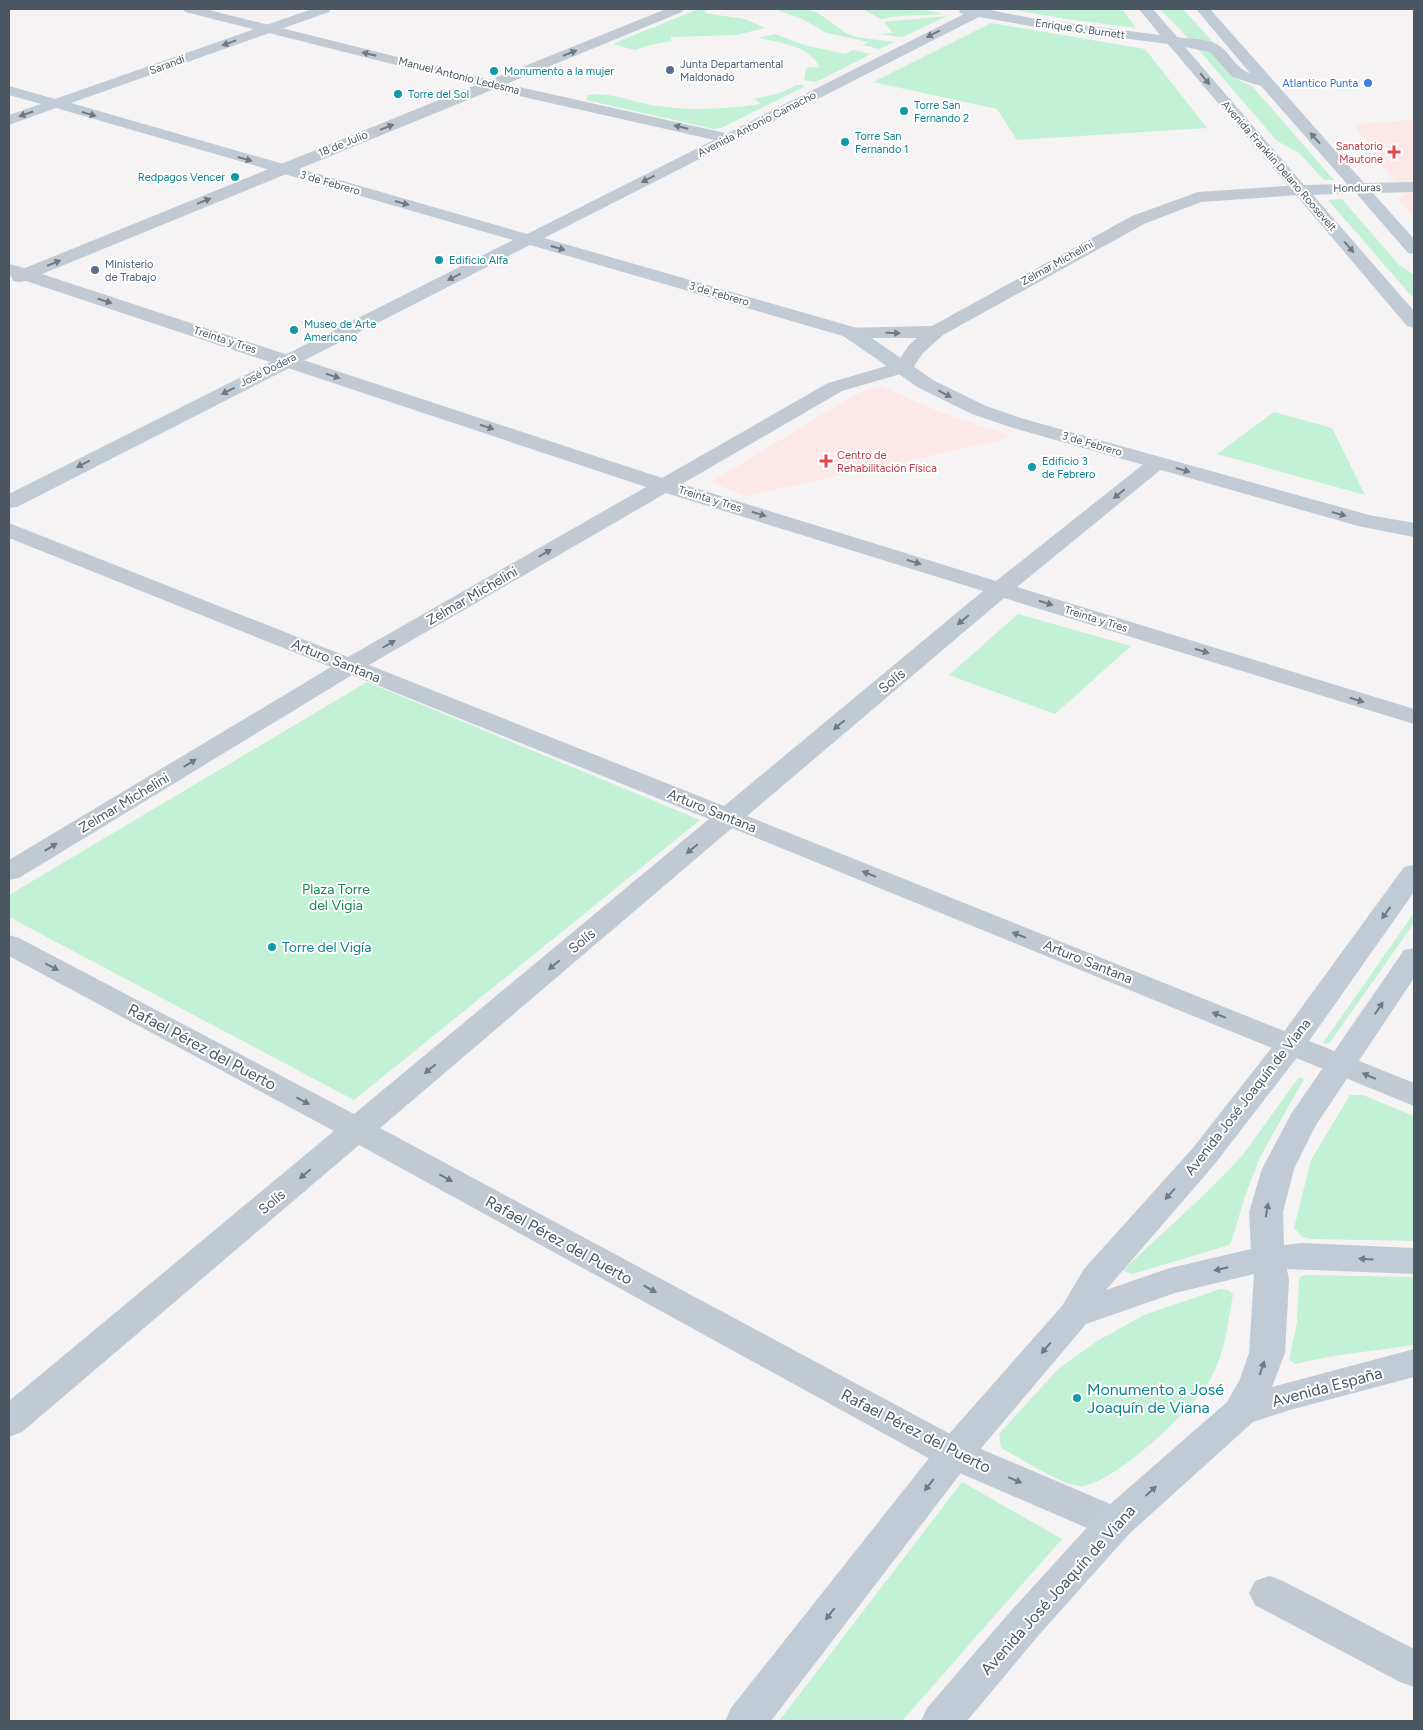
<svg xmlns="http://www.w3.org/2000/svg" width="1423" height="1730" viewBox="0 0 1423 1730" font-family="Figtree,sans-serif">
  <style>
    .medical { fill: #fce8e6 }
    .green { fill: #c3f1d5 }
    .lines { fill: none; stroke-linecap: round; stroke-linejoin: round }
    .street { fill: #c1cad2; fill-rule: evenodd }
    .secondary { fill: #c1cbd6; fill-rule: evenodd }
    .oneway { fill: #6e7984 }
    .oneway2 { fill: #6e7983 }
    .service-dot { fill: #5c6f8a; stroke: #fff; stroke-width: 2 }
    .culture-dot { fill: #0f9aa8; stroke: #fff; stroke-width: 2 }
    .shop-dot { fill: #3f7fe0; stroke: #fff; stroke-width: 2 }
    .health-dot { fill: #e0444e; stroke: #fff; stroke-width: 2 }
    .labels { text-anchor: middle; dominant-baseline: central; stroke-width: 4; stroke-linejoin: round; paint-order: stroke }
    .far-street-label { font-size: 11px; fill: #4a5661; stroke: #fff }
    .far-service-label { font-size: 11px; fill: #4e5e75; stroke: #fff; text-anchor: start }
    .far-culture-label { font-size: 11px; fill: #0d838f; stroke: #fff; text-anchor: start }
    .far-shop-label { font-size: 11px; fill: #366cbe; stroke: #fff; text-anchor: end }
    .far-health-label { font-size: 11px; fill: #be3a42; stroke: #fff; text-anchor: end }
    .street-label { font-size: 14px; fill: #4a5661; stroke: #fff }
    .park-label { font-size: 14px; fill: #17864f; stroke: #fff }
    .culture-label { font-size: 14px; fill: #0d838f; stroke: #fff; text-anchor: start }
    .near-street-label { font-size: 16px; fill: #4a5661; stroke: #fff }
    .near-culture-label { font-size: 16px; fill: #0d838f; stroke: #fff; text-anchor: start }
  </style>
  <rect width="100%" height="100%" fill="#f5f3f3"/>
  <path class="medical" d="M1414,120V216L1398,200L1406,193L1392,179L1354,124Z
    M881,386L939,412L1008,435L1002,440L746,496L711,482L853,396L865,390Z"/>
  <path class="green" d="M699,9H707L704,13L745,19L765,28L736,35L670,37L672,41L650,45L635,50L612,44Z
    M774,9H805L818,13L846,33L856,37L894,42L880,49L863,45L869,42L827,33L802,19Z
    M862,9H921L943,14L900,16L881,19Z
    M1009,9H1122L1136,28L1067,19Z
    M1160,9H1183L1214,43L1192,42Z
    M947,16L903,37L878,34L893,33L884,22Z
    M991,23L1145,49L1207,128L1017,140L997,109L873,82Z
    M775,34L804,45L845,54L853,50L871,54L816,82L804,80L806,68L819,67C811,46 778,42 758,38Z
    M1197,48L1207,49L1232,77L1253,87L1334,180H1324L1299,153L1277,141Z
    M796,85H803L804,87L721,128L714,129L586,100L588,95C609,91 635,103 657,106C692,111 727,109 761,104L754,99L780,93Z
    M1342,199L1399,265L1414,275V299L1328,200Z
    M1274,412L1332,428L1365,495L1217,454Z
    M1018,614L1131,646L1055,714L949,675Z
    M367,682L700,820L354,1100L9,917V895Z
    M1414,913V923L1329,1044L1323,1043Z
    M1299,1077L1304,1079L1260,1157L1244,1199L1232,1240L1229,1245L1133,1274L1123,1271L1125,1268L1206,1193L1242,1156Z
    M1350,1095H1363L1414,1116V1241L1310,1239L1303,1237L1294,1228L1311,1160Z
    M1305,1275L1414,1277V1345L1333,1356L1295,1364L1289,1360L1297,1322L1299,1281L1300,1277Z
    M1220,1289L1228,1290L1233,1294C1228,1323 1225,1352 1211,1378C1196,1407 1115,1483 1082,1486C1066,1488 1017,1456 1001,1448L999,1434L1059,1368L1099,1340L1144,1315Z
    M962,1482L1062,1539L902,1721H779Z"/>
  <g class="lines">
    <path class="street" d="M183,9H205L490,80L666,9H684L682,12L506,84L734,135L736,138L734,141L728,143L492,90L42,274L662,478L828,383L897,363L909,345L917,338H850L843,336L841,332L843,328L932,326L1132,216L1198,192L1300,185L1306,186L1308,190L1306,194L1300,195L1201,202L1144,224L943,335L923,353L911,371L842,391L682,484L996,581L1150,459L1157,457L1164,459L1167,463L1164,467L1017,587L1414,709V724L1004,598L747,816L1414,1083V1106L732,828L380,1128L967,1443L1129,1512L1134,1523L1129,1534L1115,1539L1101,1534L941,1465L359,1145L22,1432L9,1437V1401L334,1131L9,956V935L19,938L354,1114L709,819L352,675L19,878L9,880V860L331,667L9,538V523L348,657L646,487L26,281L19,282L13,281L11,276L9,275V264L25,268L476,85L185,12ZM666,493L983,591L724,806L369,665Z
      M1269,1576L1283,1581L1414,1649V1687L1400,1682L1255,1605L1249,1593L1255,1581Z"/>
    <path class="secondary" d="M312,9H331L329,12L71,103L527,234L964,14L960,13L959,9H991L990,10L1036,19L1160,35L1139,9H1153L1177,37C1190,39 1210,38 1221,47C1232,55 1236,69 1250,73L1196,9H1210L1364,183L1414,182V192L1373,193L1414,239V254L1408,253L1356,193L1313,195L1414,311V328L1407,326L1168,44L1036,27L979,17L544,238L857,328L933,380L986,406L1024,419L1369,515L1414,523V537L1358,526L1010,427L972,414L919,388L843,336L530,245L17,507L9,508V494L513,240L56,108L9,125V115L41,104L9,95V86L55,99ZM1185,47L1210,52L1232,77L1261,86L1347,184L1304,185Z
      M1414,865V892L1302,1051L1214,1165L1106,1290L1170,1268L1251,1249L1249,1212L1262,1169L1291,1114L1404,950L1414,948V978L1316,1125L1294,1169L1283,1212L1284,1245L1303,1243L1414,1248V1274L1287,1269L1289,1280L1285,1353L1272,1387L1414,1349V1377L1290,1410L1253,1422L1129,1534L1038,1636L967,1721H921L927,1708L1010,1612L1101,1512L1227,1402L1240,1379L1249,1353L1254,1274L1175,1293L1086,1324L967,1465L771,1721H725L731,1708L941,1443L1062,1306L1084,1269L1192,1149L1280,1037L1404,867Z"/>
  </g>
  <defs><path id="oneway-solid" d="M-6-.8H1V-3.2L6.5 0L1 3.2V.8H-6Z" transform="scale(1.25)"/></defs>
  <g class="oneway">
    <use href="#oneway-solid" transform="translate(933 34) rotate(153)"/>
    <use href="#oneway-solid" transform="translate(229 43) rotate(160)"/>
    <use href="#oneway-solid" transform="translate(1205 79) rotate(50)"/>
    <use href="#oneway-solid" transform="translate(26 114) rotate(161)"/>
    <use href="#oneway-solid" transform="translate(89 114) rotate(16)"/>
    <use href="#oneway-solid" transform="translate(1315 138) rotate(-132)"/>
    <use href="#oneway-solid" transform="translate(245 159) rotate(16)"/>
    <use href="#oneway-solid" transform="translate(648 179) rotate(153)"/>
    <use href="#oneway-solid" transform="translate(402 203) rotate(16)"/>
    <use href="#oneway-solid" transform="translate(1349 247) rotate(49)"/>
    <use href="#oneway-solid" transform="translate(558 248) rotate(16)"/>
    <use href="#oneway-solid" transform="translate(454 277) rotate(153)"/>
    <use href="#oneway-solid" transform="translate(228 391) rotate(153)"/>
    <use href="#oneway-solid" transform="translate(945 394) rotate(28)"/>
    <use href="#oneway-solid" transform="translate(83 464) rotate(153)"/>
    <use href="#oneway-solid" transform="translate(1183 470) rotate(16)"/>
    <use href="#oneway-solid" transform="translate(1339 514) rotate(16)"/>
    <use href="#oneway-solid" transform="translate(1386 913) rotate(126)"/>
    <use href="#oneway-solid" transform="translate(1379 1008) rotate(-56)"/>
    <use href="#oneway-solid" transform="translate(1170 1194) rotate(132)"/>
    <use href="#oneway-solid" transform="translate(1267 1210) rotate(-80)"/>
    <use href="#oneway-solid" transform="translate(1366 1259) rotate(-177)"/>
    <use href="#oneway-solid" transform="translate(1221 1269) rotate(167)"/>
    <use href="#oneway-solid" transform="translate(1046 1348) rotate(131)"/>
    <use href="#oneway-solid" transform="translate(1262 1368) rotate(-71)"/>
    <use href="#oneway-solid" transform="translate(929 1485) rotate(128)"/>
    <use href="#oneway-solid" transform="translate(1151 1491) rotate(-42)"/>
    <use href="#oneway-solid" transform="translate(830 1614) rotate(128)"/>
  </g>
  <g class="oneway2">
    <use href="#oneway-solid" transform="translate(570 53) rotate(-22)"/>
    <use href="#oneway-solid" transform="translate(369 54) rotate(-166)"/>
    <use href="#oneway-solid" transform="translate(387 127) rotate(-22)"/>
    <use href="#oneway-solid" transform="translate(681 127) rotate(-167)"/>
    <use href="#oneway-solid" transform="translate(204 201) rotate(-22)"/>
    <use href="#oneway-solid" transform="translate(54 263) rotate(-22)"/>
    <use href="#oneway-solid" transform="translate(105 301) rotate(18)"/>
    <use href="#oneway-solid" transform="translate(893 333) rotate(1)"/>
    <use href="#oneway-solid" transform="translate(333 376) rotate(18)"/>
    <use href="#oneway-solid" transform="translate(487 427) rotate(18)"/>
    <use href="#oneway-solid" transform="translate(1119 494) rotate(141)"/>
    <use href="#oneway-solid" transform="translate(759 514) rotate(17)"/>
    <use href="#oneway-solid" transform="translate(545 553) rotate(-30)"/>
    <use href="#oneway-solid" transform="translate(914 562) rotate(17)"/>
    <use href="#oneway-solid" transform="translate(1046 603) rotate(17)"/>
    <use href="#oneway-solid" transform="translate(963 620) rotate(140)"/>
    <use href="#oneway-solid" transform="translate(389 644) rotate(-30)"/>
    <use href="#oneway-solid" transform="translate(1202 651) rotate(17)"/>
    <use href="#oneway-solid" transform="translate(1357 700) rotate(17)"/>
    <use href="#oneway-solid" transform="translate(839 725) rotate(140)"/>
    <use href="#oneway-solid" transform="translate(190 763) rotate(-31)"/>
    <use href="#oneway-solid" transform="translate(51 847) rotate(-31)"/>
    <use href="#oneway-solid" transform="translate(692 849) rotate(140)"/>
    <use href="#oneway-solid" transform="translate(869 874) rotate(-158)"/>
    <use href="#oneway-solid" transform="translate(1019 935) rotate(-158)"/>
    <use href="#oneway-solid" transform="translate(554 965) rotate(140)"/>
    <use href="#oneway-solid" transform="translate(52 967) rotate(28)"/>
    <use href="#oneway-solid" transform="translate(1219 1015) rotate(-158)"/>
    <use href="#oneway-solid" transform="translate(430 1069) rotate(140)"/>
    <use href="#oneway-solid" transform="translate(1369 1076) rotate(-157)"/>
    <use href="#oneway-solid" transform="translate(303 1101) rotate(28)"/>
    <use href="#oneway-solid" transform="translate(305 1174) rotate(140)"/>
    <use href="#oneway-solid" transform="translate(446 1178) rotate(29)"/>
    <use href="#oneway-solid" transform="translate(650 1289) rotate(29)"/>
    <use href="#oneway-solid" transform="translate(1015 1480) rotate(23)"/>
  </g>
  <g class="service-dot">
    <circle cx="670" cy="70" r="5"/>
    <circle cx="95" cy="270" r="5"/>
  </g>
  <g class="culture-dot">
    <circle cx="494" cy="71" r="5"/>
    <circle cx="398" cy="94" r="5"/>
    <circle cx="904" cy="111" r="5"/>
    <circle cx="845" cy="142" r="5"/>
    <circle cx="235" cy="177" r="5"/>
    <circle cx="439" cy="260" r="5"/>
    <circle cx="294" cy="330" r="5"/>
    <circle cx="1032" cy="467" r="5"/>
    <circle cx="272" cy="947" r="5"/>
    <circle cx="1077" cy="1398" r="5"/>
  </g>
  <circle class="shop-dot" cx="1368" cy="83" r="5"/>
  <g class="health-dot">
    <path d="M1391.5 144.5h5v5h5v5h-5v5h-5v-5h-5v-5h5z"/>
    <path d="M823.5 453.5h5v5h5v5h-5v5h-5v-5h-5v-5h5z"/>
  </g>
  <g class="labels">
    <g class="far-street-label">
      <text transform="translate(1080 29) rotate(8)">Enrique G. Burnett</text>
      <text transform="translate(167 65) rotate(-20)">Sarandí</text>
      <text transform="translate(459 76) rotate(14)">Manuel Antonio Ledesma</text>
      <text transform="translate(757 124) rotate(-27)">Avenida Antonio Camacho</text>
      <text transform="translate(343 144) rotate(-22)">18 de Julio</text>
      <text transform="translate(1279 166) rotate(49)">Avenida Franklin Delano Roosevelt</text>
      <text transform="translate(330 183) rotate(16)">3 de Febrero</text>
      <text transform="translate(1357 188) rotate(-1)">Honduras</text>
      <text transform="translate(1057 263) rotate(-29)">Zelmar Michelini</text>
      <text transform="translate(719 294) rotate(16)">3 de Febrero</text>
      <text transform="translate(225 340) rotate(18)">Treinta y Tres</text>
      <text transform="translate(268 370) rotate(-27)">José Dodera</text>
      <text transform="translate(1092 444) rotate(16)">3 de Febrero</text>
      <text transform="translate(710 499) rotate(17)">Treinta y Tres</text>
      <text transform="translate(1096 619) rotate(17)">Treinta y Tres</text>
    </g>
    <g class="far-service-label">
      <text x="680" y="64">Junta Departamental<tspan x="680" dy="13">Maldonado</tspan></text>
      <text x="105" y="264">Ministerio<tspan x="105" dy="13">de Trabajo</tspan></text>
    </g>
    <g class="far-culture-label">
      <text x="504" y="71">Monumento a la mujer</text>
      <text x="408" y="94">Torre del Sol</text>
      <text x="914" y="105">Torre San<tspan x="914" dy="13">Fernando 2</tspan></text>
      <text x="855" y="136">Torre San<tspan x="855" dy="13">Fernando 1</tspan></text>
      <text x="225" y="177" text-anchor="end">Redpagos Vencer</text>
      <text x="449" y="260">Edificio Alfa</text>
      <text x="304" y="324">Museo de Arte<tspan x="304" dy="13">Americano</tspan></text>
      <text x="1042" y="461">Edificio 3<tspan x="1042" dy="13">de Febrero</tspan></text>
    </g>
    <g class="far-shop-label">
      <text x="1358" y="83">Atlantico Punta</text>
    </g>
    <g class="far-health-label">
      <text x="1383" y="146">Sanatorio<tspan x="1383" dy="13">Mautone</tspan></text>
      <text x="837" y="455" text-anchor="start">Centro de<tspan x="837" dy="13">Rehabilitación Física</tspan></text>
    </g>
    <g class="street-label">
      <text transform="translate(472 596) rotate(-30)">Zelmar Michelini</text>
      <text transform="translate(336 661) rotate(22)">Arturo Santana</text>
      <text transform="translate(892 681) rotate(-40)">Solís</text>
      <text transform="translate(124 803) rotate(-31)">Zelmar Michelini</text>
      <text transform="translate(712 811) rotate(22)">Arturo Santana</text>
      <text transform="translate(582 941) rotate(-40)">Solís</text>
      <text transform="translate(1088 962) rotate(22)">Arturo Santana</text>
      <text transform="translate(1248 1097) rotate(-52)">Avenida José Joaquín de Viana</text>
      <text transform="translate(272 1202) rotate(-40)">Solís</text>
    </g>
    <g class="park-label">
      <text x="336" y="889">Plaza Torre<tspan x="336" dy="16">del Vigia</tspan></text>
    </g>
    <g class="culture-label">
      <text x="282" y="947">Torre del Vigía</text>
    </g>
    <g class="near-street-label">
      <text transform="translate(202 1047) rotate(28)">Rafael Pérez del Puerto</text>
      <text transform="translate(559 1240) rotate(29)">Rafael Pérez del Puerto</text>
      <text transform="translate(1327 1387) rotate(-15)">Avenida España</text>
      <text transform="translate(916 1431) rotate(27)">Rafael Pérez del Puerto</text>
      <text transform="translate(1058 1590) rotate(-48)">Avenida José Joaquín de Viana</text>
    </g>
    <g class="near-culture-label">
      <text x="1087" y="1389">Monumento a José<tspan x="1087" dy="18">Joaquín de Viana</tspan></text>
    </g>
  </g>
  <rect width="1423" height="1730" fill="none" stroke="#4a5661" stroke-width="20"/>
</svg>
